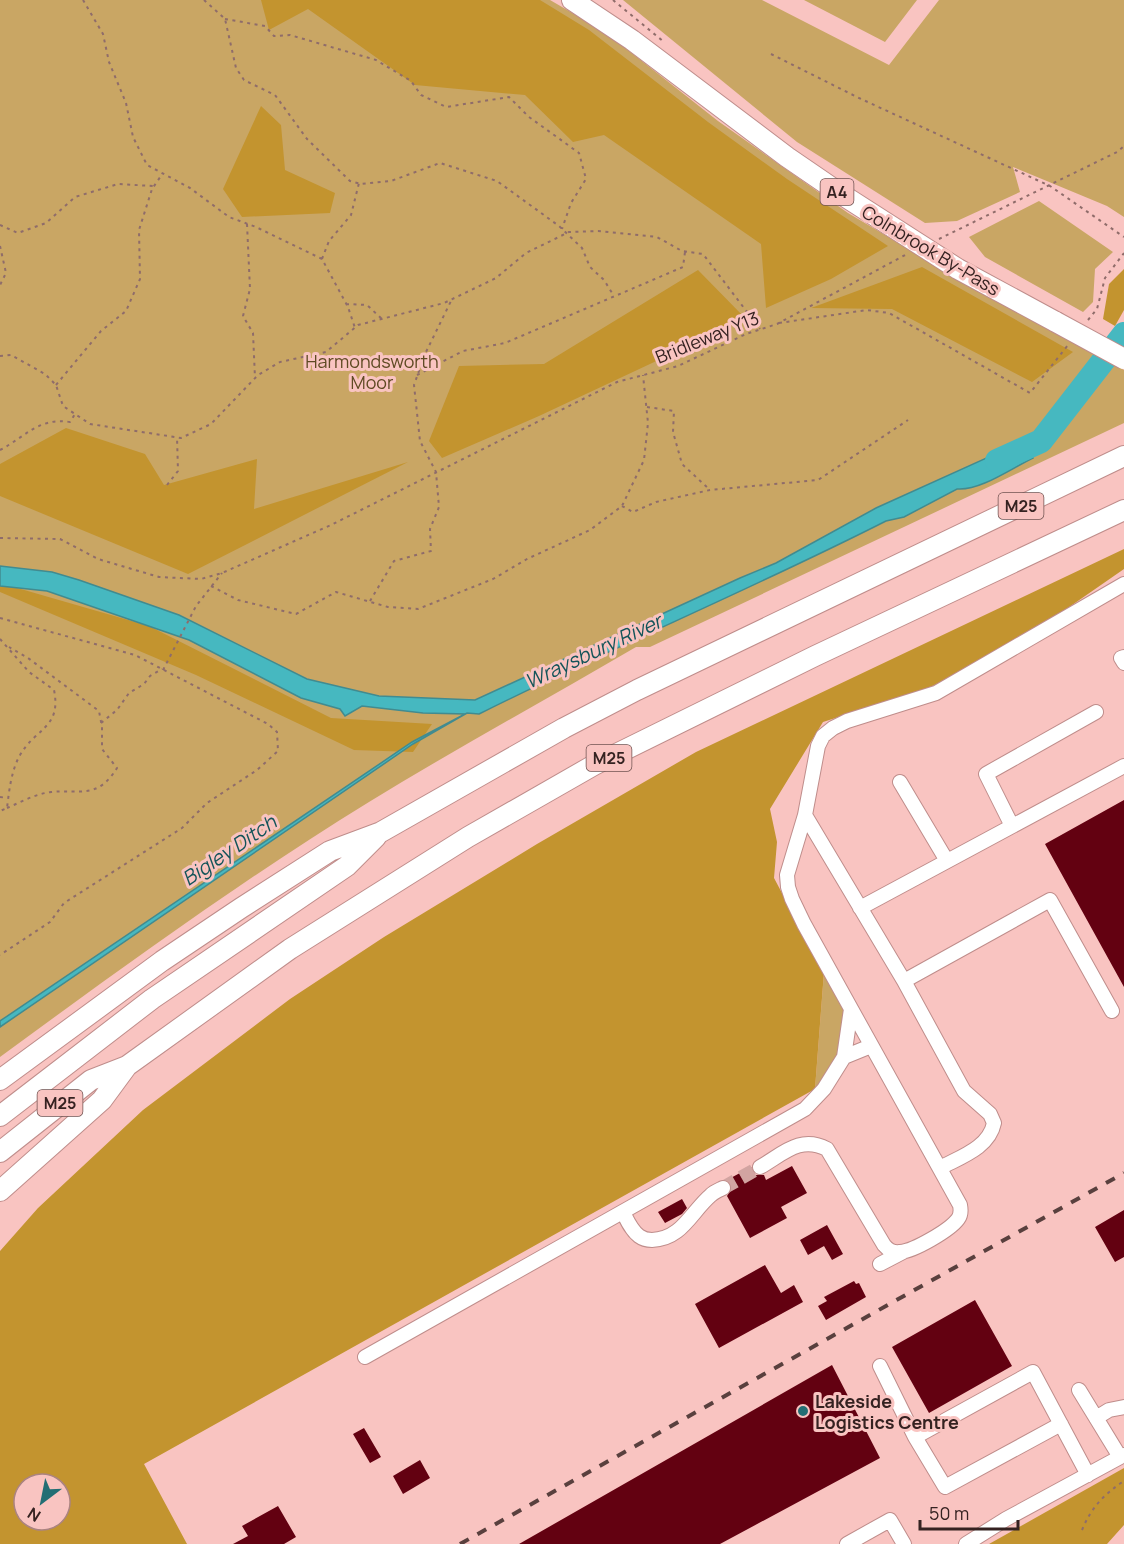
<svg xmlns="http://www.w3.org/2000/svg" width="1124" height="1544" viewBox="0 0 1124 1544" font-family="Manrope,sans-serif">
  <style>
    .green { fill: #c9a664 }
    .forest { fill: #c3942f; fill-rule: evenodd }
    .water { fill: #46b8c0; stroke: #418b90; stroke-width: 1.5 }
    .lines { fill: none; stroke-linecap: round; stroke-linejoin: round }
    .river { stroke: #46b8c0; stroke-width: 24 }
    .building { fill: #630111 }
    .minor-tunnel { stroke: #d2a4a1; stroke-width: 14; stroke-dasharray: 14 7; stroke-linecap: butt }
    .minor-casing { stroke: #bf8d8b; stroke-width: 16 }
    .highway-casing { stroke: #bf8d8b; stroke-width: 22 }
    .path { stroke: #8f6c6a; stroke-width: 2; stroke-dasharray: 3 4.5; stroke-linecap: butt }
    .minor { stroke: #fff; stroke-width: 14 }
    .highway { stroke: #fff; stroke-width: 20 }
    .rail { stroke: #59403e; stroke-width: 4; stroke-dasharray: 10 10; stroke-linecap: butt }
    .highway-bridge-casing { stroke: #bf8d8b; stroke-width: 22; stroke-linecap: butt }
    .highway-bridge { stroke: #fff; stroke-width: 20 }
    .poi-dot { fill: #236e74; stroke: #f9c4c1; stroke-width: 2 }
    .labels { text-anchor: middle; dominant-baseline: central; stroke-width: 6; stroke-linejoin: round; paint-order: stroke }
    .shield { fill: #f9c4c1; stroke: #705351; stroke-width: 1.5 }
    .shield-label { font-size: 16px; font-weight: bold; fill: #352221 }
    .street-label { font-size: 18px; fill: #352221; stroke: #f9c4c1 }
    .park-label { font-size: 18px; fill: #5f4a23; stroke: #f9c4c1 }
    .poi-label { font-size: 18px; font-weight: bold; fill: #352221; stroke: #f9c4c1; text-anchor: start }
    .water-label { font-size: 20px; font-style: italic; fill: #135459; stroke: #f9c4c1 }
  </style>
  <rect width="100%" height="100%" fill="#f9c4c1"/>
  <path class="green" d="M0,0H550L605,32L718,121L848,213L1005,306L1124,370V423L650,647H636C547,699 457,748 369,802C242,880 120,969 0,1057Z
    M623,0H762L889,65L939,0H1124V217L1107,206L1013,167L1020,192L957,221L925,223L797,142Z
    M804,0H917L885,42Z
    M1039,201L1113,252L1095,269L1093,302L1083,312L985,257L969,237Z
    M824,972L845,1011L840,1056L815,1089Z"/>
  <path class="forest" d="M261,0H540L589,30L708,122L787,179L888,246L831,279L766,308L761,244L604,135L573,142L525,95L415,85L308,9L269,30Z
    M261,106L281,125L285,170L335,193L330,213L242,217L223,189Z
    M922,267L1073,352L1032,382L892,309L811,308Z
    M1124,269V310L1115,326L1103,319L1109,284Z
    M698,270L746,319L539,416L442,458L429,441L459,366L544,364Z
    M66,428L145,454L164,485L257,459L254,509L408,462L188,574L0,496V464Z
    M1124,549V569L1062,612L960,673L926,689L823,722L770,809L777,842L774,878L824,972L815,1089L144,1464L187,1544H0V1251L38,1208L143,1110L290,999L384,937L537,844L696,752ZM24,1484H60V1520H24Z
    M0,583L149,626L331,718L432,724L413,752L354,750L196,675L0,592Z
    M1124,1468V1525L1107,1544H989Z"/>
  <path class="water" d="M1024,441L1033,458C1012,468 980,491 957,489L904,517L886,521C752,589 613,647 479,714L467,713L413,744L0,1027V1021L412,742L465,714L423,713L362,706L345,716L340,709L301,698L189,640L47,591L0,586V566L52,572L79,580L179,615L307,679L379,696L475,700L740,578L776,563L876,508Z"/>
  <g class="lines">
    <path class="river" d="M997,461L1041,441L1124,334"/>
  </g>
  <path class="building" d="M1124,800V987L1045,844Z
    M792,1166L807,1193L781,1207L787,1218L750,1238L727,1196L732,1188L727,1180L751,1167L755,1175H764L766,1180Z
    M682,1199L687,1208L682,1214L665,1223L658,1212Z
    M1124,1210V1257L1115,1262L1095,1227Z
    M827,1225L843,1254L832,1260L824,1246L808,1255L800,1240Z
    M765,1265L781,1293L794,1285L803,1302L719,1348L695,1304Z
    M854,1281L856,1284L859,1283L866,1297L826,1320L818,1306L827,1301L824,1297Z
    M975,1300L1012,1366L929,1413L892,1347Z
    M832,1365L880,1458L720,1544H519Z
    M364,1428L381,1457L370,1463L353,1434Z
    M420,1460L430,1478L403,1494L393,1476Z
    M278,1506L296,1537L284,1544H233L248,1536L242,1526Z"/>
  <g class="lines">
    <path class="minor-tunnel" d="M723,1188L760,1167"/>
    <g class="minor-casing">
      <path id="minor" d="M1124,657L1121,658L1124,663
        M900,782L947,861
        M805,815L904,981L1050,900L1112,1011
        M1012,826L986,774L1096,712
        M860,908L1124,766
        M904,981L964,1091L990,1114L994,1123C989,1148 960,1157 940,1168
        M844,1057L871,1046
        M760,1167C783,1154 800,1135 827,1149L884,1245C888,1250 894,1253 900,1252C914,1251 950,1230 958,1219C961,1215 961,1210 960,1205L804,924L792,899L788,887L787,875L805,815L818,746L823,736L833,728L847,721L936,693L1124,584
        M623,1212C627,1220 631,1230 639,1236C643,1239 647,1240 652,1240C682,1239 691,1212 711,1195C714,1192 719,1190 723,1188
        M880,1264L903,1252
        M365,1357L805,1109L824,1089L844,1057L851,1009
        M880,1366L915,1437L1033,1372L1088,1475
        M1079,1390L1120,1457
        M1096,1418L1109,1410L1124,1407
        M915,1437L945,1487L1061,1424
        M847,1544L890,1520L904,1544
        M966,1544L1006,1519L1124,1455"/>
    </g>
    <g class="highway-casing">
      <path id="highway" d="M572,0L632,40L787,157L841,194L958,269L1056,322
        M0,1080L162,961L241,908L330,851L381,832L564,728L637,690L1124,456
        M0,1116L152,999L347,866L376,837
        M0,1152L91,1080L127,1066L290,949L468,837L594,765L815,656L1124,510
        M0,1191L102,1100L127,1066"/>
    </g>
    <path class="path" d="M83,0L103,34L109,62L126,103L133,137L147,165L190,188L229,217L256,227L322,259L348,307L355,328
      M204,0L225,19L236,68L244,80L275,95L307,139L350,181L361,184L391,181L440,163L497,181L559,226L582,248L590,267L604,280L614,296
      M613,0L664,42
      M225,19L265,26L274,36L290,35L376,60L411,81L421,95L446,107L509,97L529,117L579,153L586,179L571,203L562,229
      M771,54L859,98L1050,186L1124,237
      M247,224L250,289L243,316L253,333L255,378
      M0,225L18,233L46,223L75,197L118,184L153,186
      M939,239L1117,152L1124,146
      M0,246L6,273L0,285
      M322,259L329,241L351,215L359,183
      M346,304L367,305L382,319
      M1088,320L1097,309L1105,278L1124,253
      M779,323L867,310L889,313L1030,393L1068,345
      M0,356L11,355L45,374L56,385L63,406L90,424L181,438L211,424L258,375L280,362L326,352L358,325L444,303L496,278L526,253L569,232L598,231L657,237L682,251L703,254L760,329
      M417,375L463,351L505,343L683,267L685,252
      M56,385L101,331L126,311L140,279L139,230L152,189L163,173
      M647,407L674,411L673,432L682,464L710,490
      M0,450C25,437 39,417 70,422L75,414
      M167,485L178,471L177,437
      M622,506L633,512L656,502L710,490L818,480L908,420
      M0,538L60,539L98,559L159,577L201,579L222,573L331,525L617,382L678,366L746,334L777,324L907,254
      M211,586L238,600L296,614L336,592L388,607L418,609L493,579L527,559L590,530L622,506L644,460L648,423L643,375
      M370,601L394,561L431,551L430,529L439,507L436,472L420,441L414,385L425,354L452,299
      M0,618L135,655L268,724L277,732L278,751L257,770L207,803L182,828L64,903L50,922L0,955
      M0,639L29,672L54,690C62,729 34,728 19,757C11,772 9,792 7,808L0,811
      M163,670L196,606L222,573
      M101,723L117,710L129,693L144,684L150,676L162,669
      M0,797L8,798
      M7,808C21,802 35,794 51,792C80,789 97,800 117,768L102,749V727L99,711L28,658L9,647
      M1082,1530C1091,1508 1104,1494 1124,1481"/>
    <use href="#minor" class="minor"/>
    <use href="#highway" class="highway"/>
    <path class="rail" d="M460,1544L1124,1173"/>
    <g class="highway-bridge-casing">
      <path id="highway-bridge" d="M1056,322L1124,359"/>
    </g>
    <use href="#highway-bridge" class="highway-bridge"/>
  </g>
  <circle class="poi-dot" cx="803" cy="1411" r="6"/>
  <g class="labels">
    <g class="shield">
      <rect x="820.5" y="179" width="33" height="26" rx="4.5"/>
      <rect x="998.5" y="493" width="45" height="26" rx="4.5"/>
      <rect x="586.5" y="745" width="45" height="26" rx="4.5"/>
      <rect x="37.5" y="1090" width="45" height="26" rx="4.5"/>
    </g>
    <g class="shield-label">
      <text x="837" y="192">A4</text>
      <text x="1021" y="506">M25</text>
      <text x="609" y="758">M25</text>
      <text x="60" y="1103">M25</text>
    </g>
    <g class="street-label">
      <text transform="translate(931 250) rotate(31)">Colnbrook By-Pass</text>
      <text transform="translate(707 337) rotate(-22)">Bridleway Y13</text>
    </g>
    <g class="park-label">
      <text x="372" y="361">Harmondsworth<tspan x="372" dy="21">Moor</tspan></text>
    </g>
    <g class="poi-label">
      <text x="815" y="1401">Lakeside<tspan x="815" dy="21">Logistics Centre</tspan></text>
    </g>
    <g class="water-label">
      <text transform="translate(593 651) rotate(-25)">Wraysbury River</text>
      <text transform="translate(229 850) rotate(-34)">Bigley Ditch</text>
    </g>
  </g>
  <g transform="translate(42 1502) rotate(212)"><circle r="28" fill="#f9c4c1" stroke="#ab8381" stroke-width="1.5"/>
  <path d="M0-4.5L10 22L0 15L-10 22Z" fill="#236e74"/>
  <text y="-9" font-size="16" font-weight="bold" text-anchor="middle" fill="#352221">N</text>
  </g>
  <path d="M920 1520v9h98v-9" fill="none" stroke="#352221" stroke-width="3"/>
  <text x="929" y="1520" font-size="18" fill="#352221" stroke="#f9c4c1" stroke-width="4.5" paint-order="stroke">50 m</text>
</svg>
